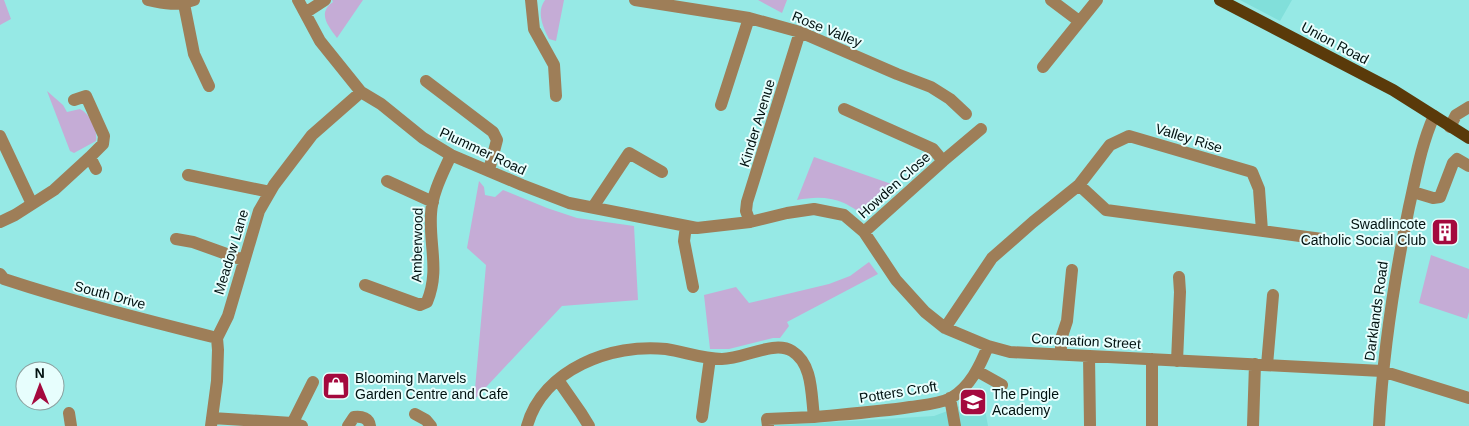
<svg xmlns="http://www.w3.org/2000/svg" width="1469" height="426" viewBox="0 0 1469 426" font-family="Arial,sans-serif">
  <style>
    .built { fill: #81dfda }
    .green { fill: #c5acd6 }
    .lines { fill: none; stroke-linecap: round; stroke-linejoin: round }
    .minor { stroke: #9e7e58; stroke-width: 12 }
    .major { stroke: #5a3a0a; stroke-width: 12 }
    .labels { text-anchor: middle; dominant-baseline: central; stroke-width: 4; stroke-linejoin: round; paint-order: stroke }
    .street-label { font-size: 14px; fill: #001110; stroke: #e7fefd }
    .poi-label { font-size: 14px; fill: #001110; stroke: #e7fefd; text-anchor: start }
  </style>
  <rect width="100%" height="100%" fill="#96e9e5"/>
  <path class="built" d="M1240,0H1292L1280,21Z
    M981,387L988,426H765L934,416L958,407Z"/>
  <path class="green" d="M0,0H4L11,19L0,25Z
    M332,0H363L337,38C328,26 317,13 333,2Z
    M545,0H564L556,41L549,39C543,27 536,12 545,0Z
    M758,0H787L782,13Z
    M47,91L63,105L67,112L80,109C90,114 98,130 96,141L74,153L70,151Z
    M814,157L900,187L870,213C859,214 853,207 844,203C828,196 813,197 797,200Z
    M479,181L484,187L485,195L495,197L503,190L547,208L577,218L634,226L638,300L562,306L474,400L486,265L467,248Z
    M1431,255L1469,269V312L1467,319L1419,303Z
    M869,262L878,274L787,322L789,326L780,338H773L729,349H710L704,295L736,287L749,303L829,284L850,276Z"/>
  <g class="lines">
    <path class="minor" d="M148,0C164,4 178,6 194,0
      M298,0L320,41L361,92L381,104L423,138L451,155L522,185L569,203L697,228L750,222L787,213L814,209L844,215L864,232L896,280L925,312L945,328L988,346L1010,352L1382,371L1469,398
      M531,0L534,29L554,65L556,96
      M635,0L749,18L800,32L897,74L931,87L950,99L966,114
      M1051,0L1079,21
      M184,4L194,54L209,86
      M305,13L325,0
      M1043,67L1097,0
      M426,81L493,132L497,140L489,170
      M74,100L86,96L104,136L103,144L90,157
      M721,105L749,18
      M844,109L933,149L943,161L864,232
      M1450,127L1456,115L1469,107
      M0,136L32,204
      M943,161L981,129
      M188,175L270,192
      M387,181L433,202
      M1079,185L1106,210L1322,239
      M1413,192L1433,198L1440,197L1453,163L1457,159L1469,166
      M593,207L629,153L662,172
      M0,222L15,215L54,190L90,157L96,169
      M750,222L746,211L747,202L800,32
      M686,226L684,241L693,287
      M176,239L193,242L243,260
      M0,274L4,279C74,302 145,320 217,338
      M365,285L420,305L427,302C440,270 429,246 431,214C432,193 443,173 451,155
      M945,328L992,258L1033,222L1079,185L1110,145L1129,136L1252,172L1259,189L1262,231
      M1061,354V339L1067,321L1072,270
      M1089,356L1090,425
      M1177,361L1180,292L1179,277
      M1267,365L1273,295
      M977,371L1002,385
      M558,380L581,413L589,426
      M950,398L955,426
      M69,413L71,426
      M415,414L426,420L431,426
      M702,417L710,358
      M212,418L292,423L302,426
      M211,426L217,381L218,350L217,338L228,316L259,211L274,185L312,135L361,92
      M291,426L313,382
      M348,426L354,417C362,416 369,418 370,426
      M527,426C543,369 612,343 666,349C685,352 703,359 722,359C744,359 774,340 792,351C813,364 811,394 814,417C846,414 878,412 910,407C923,405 939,404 951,398C970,387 980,366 988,346
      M768,426L767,419L814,417
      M1152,426V359
      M1253,426L1255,364
      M1379,426C1383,352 1394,280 1409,207C1416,176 1421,145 1434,116"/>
    <path class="major" d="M1220,0L1393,90L1469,138"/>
  </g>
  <defs>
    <g id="building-square" transform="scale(1.4375)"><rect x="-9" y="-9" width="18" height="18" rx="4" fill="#a4093e" stroke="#e7fefd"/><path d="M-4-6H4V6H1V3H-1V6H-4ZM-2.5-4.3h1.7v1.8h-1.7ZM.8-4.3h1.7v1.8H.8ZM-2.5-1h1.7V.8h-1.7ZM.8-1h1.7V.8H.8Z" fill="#fff"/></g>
    <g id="shop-square" transform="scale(1.4375)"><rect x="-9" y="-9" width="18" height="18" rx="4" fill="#a4093e" stroke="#e7fefd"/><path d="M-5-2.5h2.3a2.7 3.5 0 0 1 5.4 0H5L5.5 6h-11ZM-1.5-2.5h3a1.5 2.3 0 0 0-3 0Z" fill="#fff"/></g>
    <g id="school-square" transform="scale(1.4375)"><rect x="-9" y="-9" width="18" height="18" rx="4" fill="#a4093e" stroke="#e7fefd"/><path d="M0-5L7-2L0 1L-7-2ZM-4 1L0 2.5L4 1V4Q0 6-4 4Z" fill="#fff"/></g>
  </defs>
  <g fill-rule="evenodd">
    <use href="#building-square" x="1445" y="232"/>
    <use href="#shop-square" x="336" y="386"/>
    <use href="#school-square" x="973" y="402"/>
  </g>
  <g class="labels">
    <g class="street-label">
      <text transform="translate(827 29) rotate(22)">Rose Valley</text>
      <text transform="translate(1335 43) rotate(28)">Union Road</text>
      <text transform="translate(757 123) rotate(-73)">Kinder Avenue</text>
      <text transform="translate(1189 138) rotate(17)">Valley Rise</text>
      <text transform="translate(483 151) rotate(25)">Plummer Road</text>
      <text transform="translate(894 185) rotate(-42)">Howden Close</text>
      <text transform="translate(417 245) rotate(-89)">Amberwood</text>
      <text transform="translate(231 252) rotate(-73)">Meadow Lane</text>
      <text transform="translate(110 295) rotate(15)">South Drive</text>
      <text transform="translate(1376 311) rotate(-82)">Darklands Road</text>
      <text transform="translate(1086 341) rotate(3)">Coronation Street</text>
      <text transform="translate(898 392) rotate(-9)">Potters Croft</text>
    </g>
    <g class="poi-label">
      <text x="1426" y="224" text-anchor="end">Swadlincote<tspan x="1426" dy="16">Catholic Social Club</tspan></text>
      <text x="355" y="378">Blooming Marvels<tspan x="355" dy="16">Garden Centre and Cafe</tspan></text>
      <text x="992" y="394">The Pingle<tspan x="992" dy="16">Academy</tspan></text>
    </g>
  </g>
  <g transform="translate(40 386) rotate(359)"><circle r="24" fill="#e7fefd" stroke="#8b9f9e"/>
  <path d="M0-4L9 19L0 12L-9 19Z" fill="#a4093e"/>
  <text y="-8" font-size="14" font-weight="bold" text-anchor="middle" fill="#001110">N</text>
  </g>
</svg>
